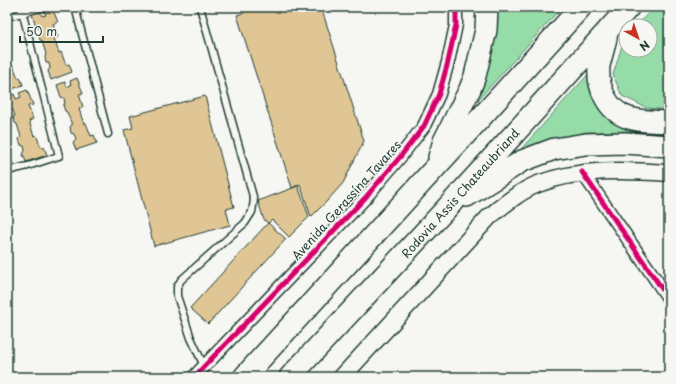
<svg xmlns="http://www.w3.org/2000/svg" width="676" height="384" viewBox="0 0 676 384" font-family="'Playpen Sans',sans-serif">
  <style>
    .green { fill: #96dca9; stroke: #5a8c6e }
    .building { fill: #e0c695; stroke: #1f3d34 }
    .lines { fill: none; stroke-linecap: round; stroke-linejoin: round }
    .service-casing { stroke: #1f3d34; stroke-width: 9 }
    .minor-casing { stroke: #1f3d34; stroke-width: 15 }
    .secondary-casing { stroke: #1f3d34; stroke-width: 19 }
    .motorway-casing { stroke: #1f3d34; stroke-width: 24 }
    .service { stroke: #f6f6f2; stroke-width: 6 }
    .minor { stroke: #f6f6f2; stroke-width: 12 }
    .secondary { stroke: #f6f6f2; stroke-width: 16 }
    .motorway { stroke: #f6f6f2; stroke-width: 21 }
    .cycleway-casing { stroke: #f6f6f2; stroke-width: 8 }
    .cycleway { stroke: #d6006c; stroke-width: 5 }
    .labels { text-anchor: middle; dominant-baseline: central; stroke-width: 3; stroke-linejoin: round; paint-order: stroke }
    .street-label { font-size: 12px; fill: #1f3d34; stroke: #f6f6f2 }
  </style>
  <rect width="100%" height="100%" fill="#f6f6f2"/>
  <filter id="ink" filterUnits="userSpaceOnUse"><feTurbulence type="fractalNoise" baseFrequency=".025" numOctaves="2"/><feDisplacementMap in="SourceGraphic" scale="8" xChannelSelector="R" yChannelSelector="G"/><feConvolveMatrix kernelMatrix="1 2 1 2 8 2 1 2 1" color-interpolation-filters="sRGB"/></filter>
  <g filter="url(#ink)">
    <path class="green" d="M492,7H562L469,110Z
      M654,7H669V110L647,108L622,96L613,75L624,39L626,36V50H650V26H636Z
      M592,70L593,94L669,129V135L628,131L585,132L527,151L521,149Z"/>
    <path class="building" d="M246,7H321L364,141L343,183L327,201L311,217L300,184L292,188L237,15L244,13L243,8Z
      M52,8L58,22L53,24L58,37L54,38L59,53L61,52L66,65L69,64L72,72L51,80L48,71L50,68L49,63H46L45,57L46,54L42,41L40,40L38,34L40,33L39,28L36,26L32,14L40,11L42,16L46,15L44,11Z
      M7,56L11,66L13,65L18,78L20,77L23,85L7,91Z
      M77,78L83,93L79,94L83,107L79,109L84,124L86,123L91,136L94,135L97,143L76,150L73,142L76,139L74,134L71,133L70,127L72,125L67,112L65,111L63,105L65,104L64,98L61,97L57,85L65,82L67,87L71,85L70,81Z
      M27,90L33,105L28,106L33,119L29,121L34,136L36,135L41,147H44L47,155L26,162L23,154L25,151L24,146L21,145L19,139L21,137L17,124L15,123L13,117L15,116L13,110L11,109L7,97L14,94L16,99L21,97L19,93Z
      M205,96L234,207L226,209L230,225L154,246L124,130L133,128L130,116Z
      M298,186L309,217L289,237L272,220L268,223L264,220L258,201Z
      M268,223L286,239L208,324L190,308Z"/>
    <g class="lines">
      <g class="service-casing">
        <path id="service" d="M75,7L108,134
          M200,7L254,200L252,212L245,223L181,280L177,287V296L191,338L204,366
          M7,17L44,7
          M7,157L10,170
          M7,171L28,166L59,156L21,7"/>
      </g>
      <g class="minor-casing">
        <path id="minor" d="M582,172L669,299
          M194,377L365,198L400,157L424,126L439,94L448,62L456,25V7"/>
      </g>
      <g class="secondary-casing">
        <path id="secondary" d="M342,377L490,216C505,204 520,191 538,184C580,168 625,170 669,173"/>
      </g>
      <g class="motorway-casing">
        <path id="motorway" d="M607,32C606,40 604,47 602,54C601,58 600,61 599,66C597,87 607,111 629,118C642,122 656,121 669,122
          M439,157L444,141L470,89L475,76L486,30L487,7
          M467,196L522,161L554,149L586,144L625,143L669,146
          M244,377L435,168L581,7
          M290,377L445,210L629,7"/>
      </g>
      <use href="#service" class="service"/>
      <use href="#minor" class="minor"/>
      <use href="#secondary" class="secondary"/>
      <use href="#motorway" class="motorway"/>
      <g class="cycleway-casing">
        <path id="cycleway" d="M582,172L669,299
          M194,377L365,198L400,157L424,126L439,94L448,62L456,25V7"/>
      </g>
      <use href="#cycleway" class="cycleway"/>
    </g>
  </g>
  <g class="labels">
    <g class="street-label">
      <text transform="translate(460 193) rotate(-48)">Rodovia Assis Chateaubriand</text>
      <text transform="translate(346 200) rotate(-48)">Avenida Gerassína Tavares</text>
    </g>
  </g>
  <rect width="676" height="384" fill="none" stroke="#f6f6f2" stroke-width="24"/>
  <rect x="12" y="12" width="652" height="360" fill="none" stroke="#1f3d34" stroke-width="1.5" filter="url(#ink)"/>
  <g transform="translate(638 38) rotate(140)"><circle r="19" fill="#f6f6f2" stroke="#a0aca6"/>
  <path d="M0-3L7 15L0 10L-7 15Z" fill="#c8321e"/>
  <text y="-6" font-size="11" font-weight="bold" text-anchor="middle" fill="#1f3d34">N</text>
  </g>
  <path d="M20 36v6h83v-6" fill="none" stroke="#1f3d34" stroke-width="2"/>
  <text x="26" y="36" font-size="12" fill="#1f3d34" stroke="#f6f6f2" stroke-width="3" paint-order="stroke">50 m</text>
</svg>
